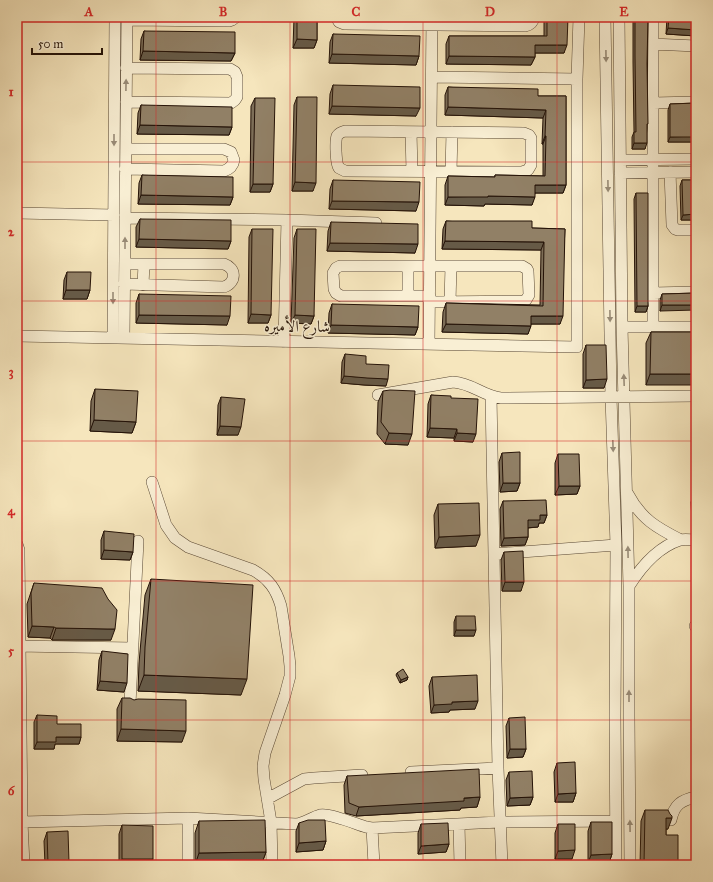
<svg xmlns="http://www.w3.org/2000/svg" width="713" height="882" viewBox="0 0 713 882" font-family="'IM FELL Great Primer',Amiri,serif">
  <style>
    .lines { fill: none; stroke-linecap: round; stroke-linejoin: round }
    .minor-casing { stroke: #584734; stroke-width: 12 }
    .minor { stroke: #f9efd4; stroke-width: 11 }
    .wall { fill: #7d6e58; stroke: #241207 }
    .shaded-wall { fill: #665a47; stroke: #241207 }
    .building { fill: #918066; stroke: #241207 }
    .oneway { fill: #998c78 }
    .grid { fill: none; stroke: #d62828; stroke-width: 1; stroke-opacity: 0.55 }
    .labels { text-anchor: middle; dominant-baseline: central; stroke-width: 3; stroke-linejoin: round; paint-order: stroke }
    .street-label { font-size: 16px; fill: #241207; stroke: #f9efd4 }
    .neatline { fill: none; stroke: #d62828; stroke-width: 1.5 }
    .grid-label { font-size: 13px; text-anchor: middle; font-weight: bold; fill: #d62828 }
  </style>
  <rect width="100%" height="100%" fill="#f6e6bd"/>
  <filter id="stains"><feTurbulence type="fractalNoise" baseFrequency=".005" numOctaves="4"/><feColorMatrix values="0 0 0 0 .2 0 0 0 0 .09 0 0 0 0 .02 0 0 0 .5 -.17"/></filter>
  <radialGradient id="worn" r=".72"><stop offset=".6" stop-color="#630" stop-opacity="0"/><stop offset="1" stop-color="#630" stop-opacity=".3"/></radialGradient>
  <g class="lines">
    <g class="minor-casing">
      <path id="minor" d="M336,17L339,22L344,24L525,26C530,25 533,23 534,17
        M605,17L611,397L616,545L615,716L616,865
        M619,17L622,327L629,586V716L630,865
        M653,17V327
        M127,20L229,21L232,20L236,17
        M652,44L696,46
        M432,77L577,79
        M126,102L231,103L235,100L237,97V77L235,72L230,69L126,68
        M653,103L696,102
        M345,131L524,133L529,135L531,138V165L528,170L522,172L345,171L339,168L338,166C336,161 335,141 337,136C339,133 341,132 345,131Z
        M411,132L412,171
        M620,160L696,159
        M125,169L224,171C230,169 233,166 234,160L231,152L224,149H126
        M451,171L452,132
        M670,172L672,225L675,229L678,230H696
        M620,173L696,172
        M17,213L114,215
        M125,218L287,220L376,223
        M124,284L224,287C237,282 236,268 224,264H125
        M143,285L144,264
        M653,293L696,292
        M408,296V266
        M429,302L523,301L526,300L529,295L528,271L527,269L522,266H340L336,268L333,273L334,289L336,293L341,296H430
        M450,302L451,266
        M622,327H696
        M17,336L577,347V79L579,17
        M113,338L115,17
        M124,338L127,17
        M284,342L287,220
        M429,344L432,17
        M378,395L453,382C472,383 483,396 501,398L696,396
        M491,396L498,768L502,865
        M152,482L166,525L175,538L188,547L253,570C269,579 276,589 281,606L289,656L290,666V676L285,695L265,753L263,766L264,779L271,822L272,865
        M628,494C641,519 657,528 681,540
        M17,544L19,550V556L22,822L24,865
        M494,554L616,545
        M629,586C641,567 658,547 680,540C685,539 691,540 696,540
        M695,626H696
        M17,646L132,648
        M130,704L138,541
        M411,772L498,768
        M267,799L304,779L314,778L362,775
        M671,820C674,805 681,800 696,797
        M22,822L188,818L296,824C305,823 312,817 320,815C330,813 356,824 366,827L372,828L500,822L616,821
        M459,824L460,865
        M372,828L374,865
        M188,865V818"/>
    </g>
    <use href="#minor" class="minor"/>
  </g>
  <path class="wall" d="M294,17H317V40L314,48H293Z
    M544,17H568L564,53H535V57L531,65L446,64V44L449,36H544Z
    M633,17H648L647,128L645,149H632V137L634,132L633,62Z
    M667,17H696V36L666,34Z
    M144,31L235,53L231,61L140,60L141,39Z
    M333,34L419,56L416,65L329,63L330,42Z
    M333,85L416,116L329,114L330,94Z
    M448,87L538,96H566V185L563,193H535L532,205L485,204L484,206L445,205V185L448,176L495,177V175L543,176V144H542L543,118L445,115V95Z
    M297,97L313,191H292L294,105Z
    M255,98L273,184L270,192H250L251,106Z
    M696,103V141H695L694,142H668V110L670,104Z
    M141,105L232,127L229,135L137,134L138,113Z
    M142,175L233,197L230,205L138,204L139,183Z
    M333,180L416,211L329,209L330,189Z
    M682,180H696V220H681L680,186Z
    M636,193L648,306L646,312H635L634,199Z
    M140,219L231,241L228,249L136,247V227Z
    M446,221L532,228L565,229L560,324H531L528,334L442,332L443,312L446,303L540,305L541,250L442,249L443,229Z
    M331,222L415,253L327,251L328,231Z
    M252,229L271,315L268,323H248L249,237Z
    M297,229L314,316L311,324L291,323L294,238Z
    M67,272L90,290L87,299H63L64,280Z
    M696,293L660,311V300L662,294Z
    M139,294L227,325L136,323V303Z
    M332,304L418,327L415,335L328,333L329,313Z
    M651,332H696L646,385V343Z
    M586,345L604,388H583V354Z
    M345,354L366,364L386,386L364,385L341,383L342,362Z
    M95,389L136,422L132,433L90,431L91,401Z
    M383,391L408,445L385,444L377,434L378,402Z
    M431,395L451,398L473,442L454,441V438L427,437L428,404Z
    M221,397L238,435H217L218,405Z
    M502,453L520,483L517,491L500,492L499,462Z
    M558,454L580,486L577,494L555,495V463Z
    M695,494H696V522V520H692L691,502Z
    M503,501L547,515L544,523H539L538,527L528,528V537L525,545L501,546L500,509Z
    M438,504L476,546L435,548L434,515Z
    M104,531L133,552L130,560L101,559V540Z
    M504,552L521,591H502L501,560Z
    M151,579L241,695L138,691L139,663L145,595Z
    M34,583L111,640H52L50,638L28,637L27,604Z
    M456,616L474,636H454V622Z
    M102,651L124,692L97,690L99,660Z
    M397,673L408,677L407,680L400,683L396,675Z
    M432,677L475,709L450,710L449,712L431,713L429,686Z
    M122,698L182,742L117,741V709Z
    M37,715L81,737L79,744H55L54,749H34V722Z
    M509,718L526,749L523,757L507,758L506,726Z
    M557,763L576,793L573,802H555L554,772Z
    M509,772L533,797L530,805L507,806L506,780Z
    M347,776L480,797L477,807L461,808L460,810L356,816L345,813L344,785Z
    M645,810L668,829H666V835L678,865H640L641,821Z
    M199,821L266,852L262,863L195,865V833Z
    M591,822L612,854L609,863H588V831Z
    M299,823L326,841L323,850L296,852V831Z
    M421,824L449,844L446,852L418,854V833Z
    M558,824L572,859H555V833Z
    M122,825L153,859L150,865H119V834Z
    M47,832L69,863L68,865H45L44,841Z"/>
  <path class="shaded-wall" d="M668,28L696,30V36L666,34Z
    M297,39L317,40L314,48H293Z
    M535,45H567L564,53H532Z
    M143,51L235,53L231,61L140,60Z
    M332,54L419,56L416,65L329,63Z
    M449,56L535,57L531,65L446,64Z
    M332,106L420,108L416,116L329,114Z
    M448,107L546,110L543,118L445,115Z
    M140,125L232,127L229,135L137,134Z
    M545,136H546L543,144H542Z
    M696,136V141H695L694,142H668L670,137Z
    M634,143H647L645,149H632Z
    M295,182L316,183L313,191H292Z
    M253,184H273L270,192H250Z
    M535,185H566L563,193H532Z
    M141,195L233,197L230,205L138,204Z
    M488,196L535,197L532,205L485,204L484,206L445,205L448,197Z
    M332,201L419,202L416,211L329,209Z
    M696,214V220H681L683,215Z
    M139,239L231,241L228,249L136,247Z
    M445,241L544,242L541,250L442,249Z
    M330,243L418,244L415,253L327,251Z
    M66,290H90L87,299H63Z
    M662,305H696V310L660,311Z
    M637,306H648L646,312H635Z
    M251,314L271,315L268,323H248Z
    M139,315L230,316L227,325L136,323Z
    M295,315L314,316L311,324L291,323Z
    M531,316H563L560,324H528Z
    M446,324L531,326L528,334L442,332Z
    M331,325L418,327L415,335L328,333Z
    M650,374H696V385H646Z
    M344,376L388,379L386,386L364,385L341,383Z
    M607,379L604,388H583L586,380Z
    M94,420L136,422L132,433L90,431Z
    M220,426L241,427L238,435H217Z
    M430,428L457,429L454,438L427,437Z
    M389,433L412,434L408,445L385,444Z
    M457,433L476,434L473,442L454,441Z
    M503,483H520L517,491L500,492Z
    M559,486H580L577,494L555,495Z
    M695,512H696V520H692Z
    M540,515H547L544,523H539L538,527L525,528L528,520Z
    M480,535L476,546L435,548L439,537Z
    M528,537L525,545L501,546L504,538Z
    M104,550L133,552L130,560L101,559Z
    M505,582H524L521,591H502Z
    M32,626L54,627L50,638L28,637Z
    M56,628L115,629L111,640H52Z
    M456,630H476L474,636H454Z
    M144,675L247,679L241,695L138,691Z
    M408,677L407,680L400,683L401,680Z
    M100,681L127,683L124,692L97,690Z
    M478,701L475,709L450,710L449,712L431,713L434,705L452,702Z
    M121,729L186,731L182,742L117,741Z
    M56,737H81L79,744H55L54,749H34L37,742Z
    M510,749H526L523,757L507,758Z
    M576,793L573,802H555L558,794Z
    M480,797L477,807L461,808L460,810L356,816L359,807Z
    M533,797L530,805L507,806L510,798Z
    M666,818H672L668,829H662Z
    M326,841L323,850L296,852L299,843Z
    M449,844L446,852L418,854L421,846Z
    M575,850L572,859H555L558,851Z
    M266,852L262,863L195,865L199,853Z
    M612,854L609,863H588L591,855Z
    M122,859H153L150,865H120Z
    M69,863L68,865H48V864Z"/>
  <path class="building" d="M297,17H317V40L297,39Z
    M547,17H568L567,45H535V57L449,56V36H547Z
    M635,17H648L647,64L648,124H647V143H634V132H636L635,56Z
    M669,17H696V30L668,28Z
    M144,31L235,32V53L143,51Z
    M333,34L420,36L419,56L332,54Z
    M333,85L420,87V108L332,106Z
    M448,87L538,89V96H566V185H535V197L488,196V197H448V176L495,177V175L545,176L546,136H545L546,110L448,107Z
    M297,97H317L316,183L295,182Z
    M255,98H275L273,184H253Z
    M696,103V137H670V104Z
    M141,105L232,107V127L140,125Z
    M142,175L233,177V197L141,195Z
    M333,180L420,182L419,202L332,201Z
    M682,180H696V214L683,215Z
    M636,193H648V306H637Z
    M140,219L231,220V241L139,239Z
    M446,221H532V228L565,229L563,316H531V326L446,324V303L543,306L544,242L445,241Z
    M331,222L418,224V244L330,243Z
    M252,229H273L271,315L251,314Z
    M297,229H316L314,316L295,315Z
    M67,272H91L90,290H66Z
    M696,293V305H662V294Z
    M139,294L231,296L230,316L139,315Z
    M332,304L419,306L418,327L331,325Z
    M651,332H696V374H650Z
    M586,345H606L607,379L586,380Z
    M345,354L366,356V364L389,365L388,379L367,378L344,376Z
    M95,389L138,391L136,422L94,420Z
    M390,390L415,391L412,434L389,433L381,422L383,391Z
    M431,395L451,396V398L478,399L476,434L457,433V429L430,428Z
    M221,397L245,399L241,427L220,426Z
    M520,452V483H503L502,453Z
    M558,454H579L580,486H559Z
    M695,494H696V512H695Z
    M546,500L547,515H540V520H528V537L504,538L503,501Z
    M479,503L480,535L439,537L438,504Z
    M104,531L134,534L133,552L104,550Z
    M523,551L524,582H505L504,552Z
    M151,579L253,585L247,679L144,675L145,647Z
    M34,583L102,588L108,599L117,610L115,629H107L56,628L54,627L32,626L31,593Z
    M456,616H475L476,630H456Z
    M102,651L128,654L127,683L100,681Z
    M403,669L408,677L401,680L397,673Z
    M477,675L478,701L452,702V704L434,705L432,677Z
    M122,698H130L134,700L138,699L186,700V731L121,729Z
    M37,715L57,716V724H81V737H56V742H37Z
    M525,717L526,749H510L509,718Z
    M575,762L576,793L558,794L557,763Z
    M479,769L480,797L464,798V801L359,807L349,803L347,776Z
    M532,771L533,797L510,798L509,772Z
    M645,810H668L670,814L672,816V818H666V835H678V865H644Z
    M265,820L266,852L199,853V821Z
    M308,820H325L326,841L299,843V823Z
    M591,822H612V854L591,855Z
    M448,823L449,844L421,846V824Z
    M558,824H575V850L558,851Z
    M122,825L153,826V859H122Z
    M68,831L69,863L48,864L47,832Z
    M17,833H19L20,857L23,862V865H17Z
    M400,863L401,865H378Z"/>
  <defs><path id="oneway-solid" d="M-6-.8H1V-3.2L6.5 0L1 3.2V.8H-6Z"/></defs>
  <g class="oneway">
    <use href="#oneway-solid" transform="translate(606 56) rotate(89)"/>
    <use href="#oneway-solid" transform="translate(126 85) rotate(-89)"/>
    <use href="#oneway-solid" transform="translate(114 140) rotate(90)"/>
    <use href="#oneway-solid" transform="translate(608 186) rotate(89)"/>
    <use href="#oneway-solid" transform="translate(125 243) rotate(-90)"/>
    <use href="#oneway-solid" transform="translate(113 298) rotate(90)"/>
    <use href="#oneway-solid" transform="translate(610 316) rotate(89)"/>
    <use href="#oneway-solid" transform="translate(624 380) rotate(-92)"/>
    <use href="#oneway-solid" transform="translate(613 446) rotate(88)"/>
    <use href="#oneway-solid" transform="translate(628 552) rotate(-91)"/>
    <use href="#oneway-solid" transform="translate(629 696) rotate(-90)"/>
    <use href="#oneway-solid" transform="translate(630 826) rotate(-91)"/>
  </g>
  <path class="grid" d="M156,17V865M290,17V865M423,17V865M557,17V865M17,162H696M17,301H696M17,441H696M17,581H696M17,720H696"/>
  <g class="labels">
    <g class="street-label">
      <text transform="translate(297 326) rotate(1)">شارع الأميره</text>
    </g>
  </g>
  <rect width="713" height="882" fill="none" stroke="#f6e6bd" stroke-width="44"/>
  <path d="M32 48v6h70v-6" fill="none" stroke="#241207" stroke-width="2"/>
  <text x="38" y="48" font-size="12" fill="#241207" stroke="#f9efd4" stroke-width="3" paint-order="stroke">50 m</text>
  <rect x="22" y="22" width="669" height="838" class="neatline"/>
  <g class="grid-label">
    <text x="89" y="16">A</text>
    <text x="223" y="16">B</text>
    <text x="356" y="16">C</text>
    <text x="490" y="16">D</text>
    <text x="624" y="16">E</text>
    <text x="11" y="96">1</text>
    <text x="11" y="236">2</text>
    <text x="11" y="376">3</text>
    <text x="11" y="515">4</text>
    <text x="11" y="655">5</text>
    <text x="11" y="795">6</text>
  </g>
  <rect width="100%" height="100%" filter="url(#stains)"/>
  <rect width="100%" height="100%" fill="url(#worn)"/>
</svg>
